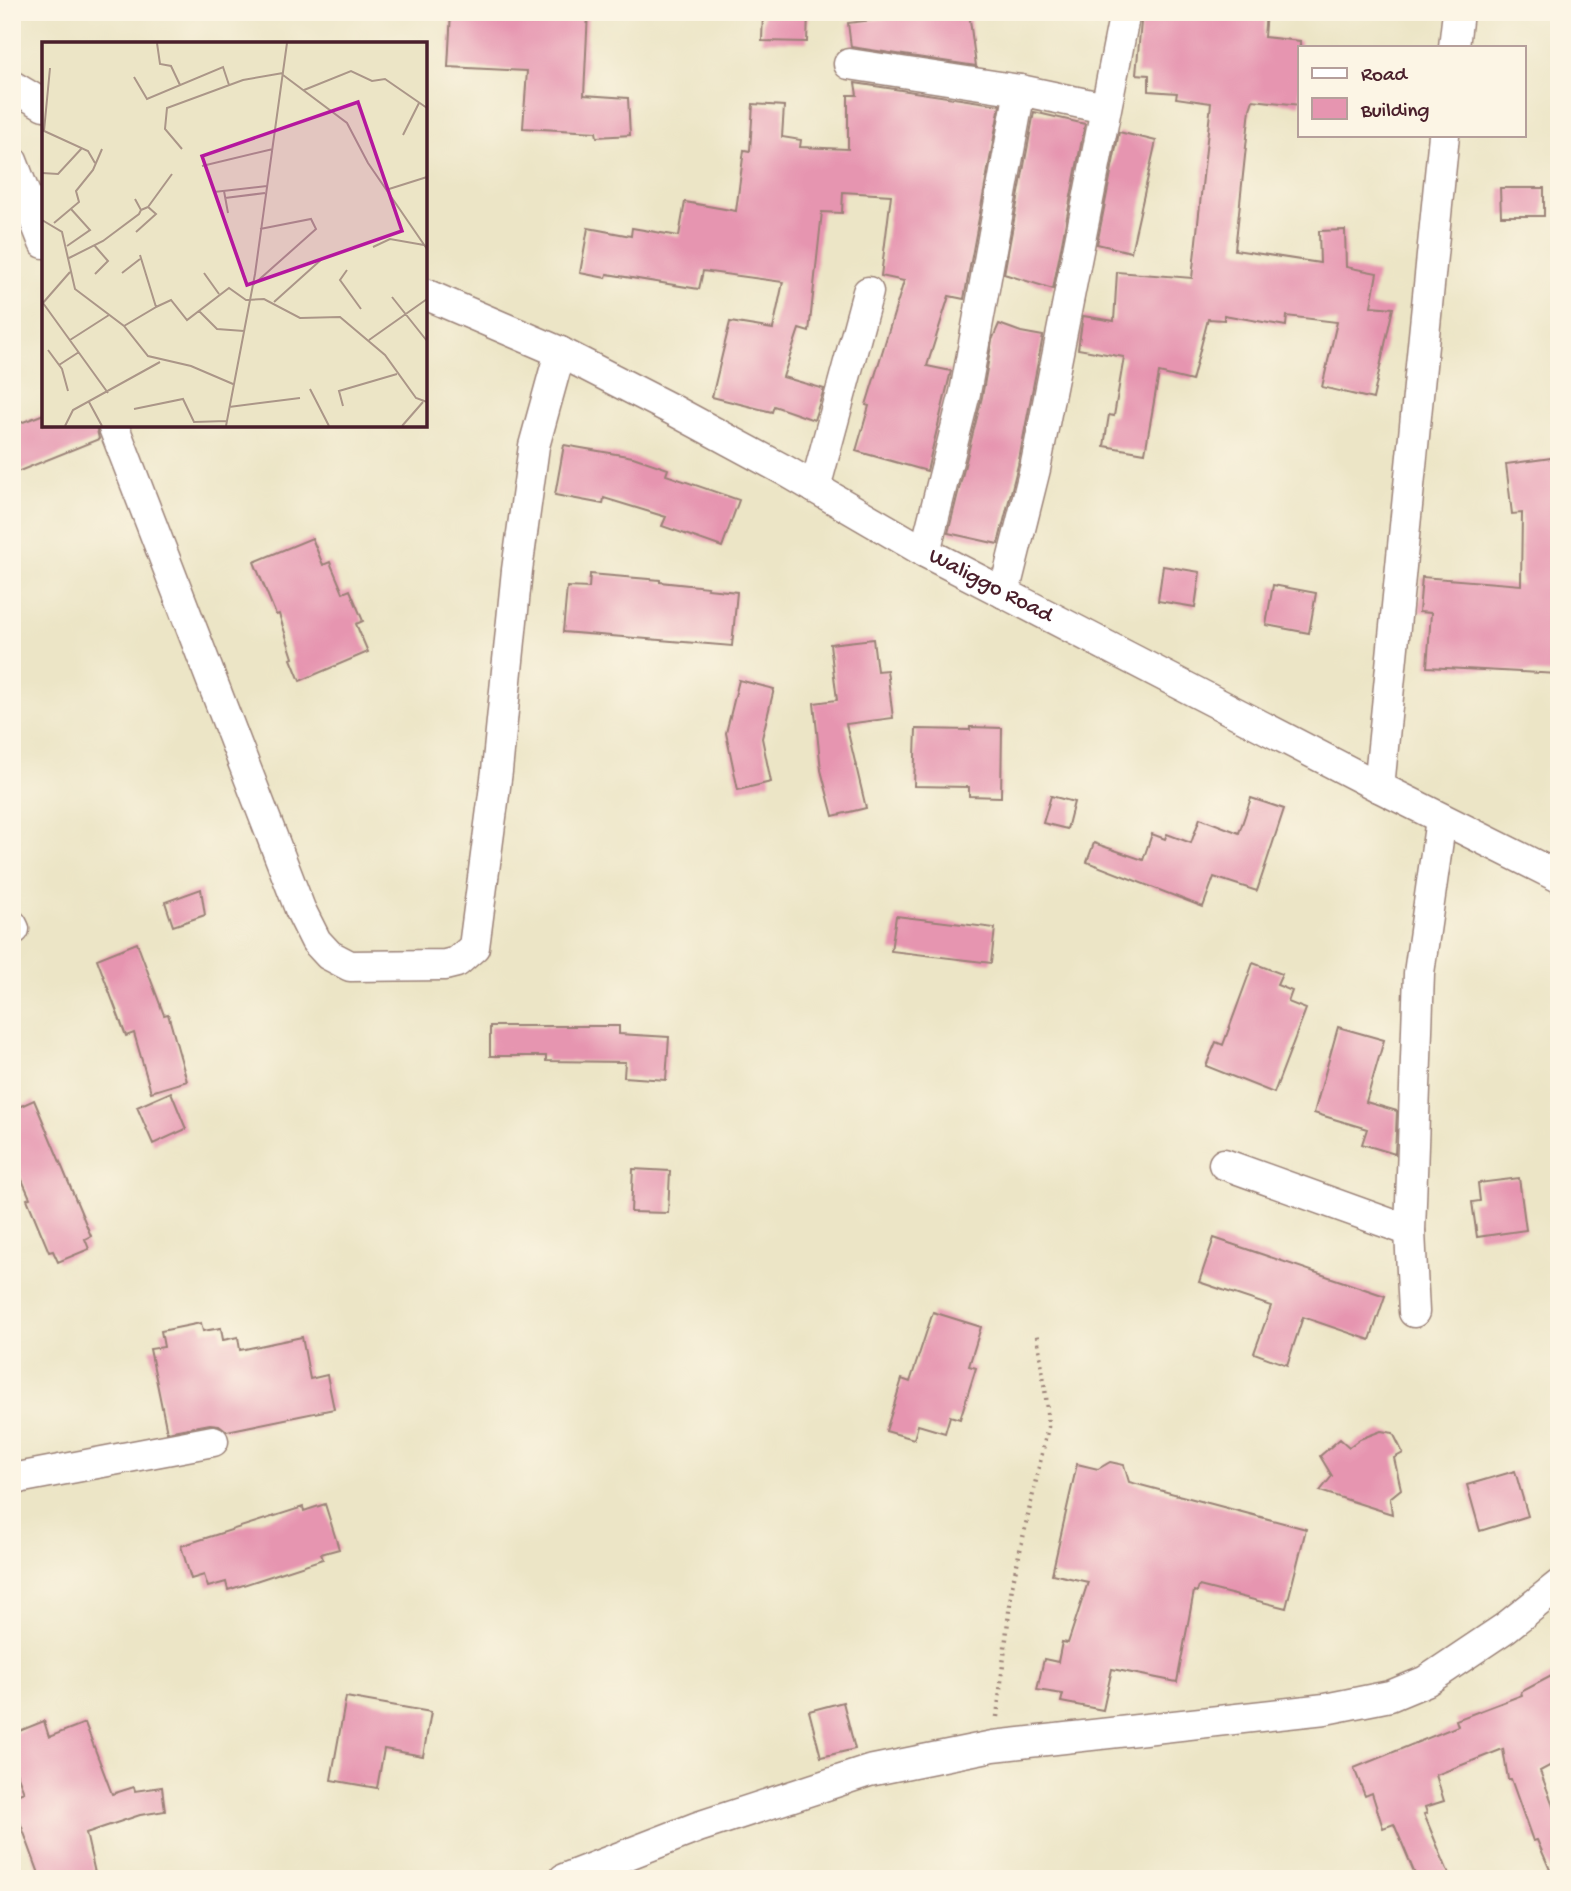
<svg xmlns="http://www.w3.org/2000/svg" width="1571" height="1891" viewBox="0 0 1571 1891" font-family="'Gochi Hand',sans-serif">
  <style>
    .building { fill: #e695b0 }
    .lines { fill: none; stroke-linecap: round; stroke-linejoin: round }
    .minor-casing { stroke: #9b8278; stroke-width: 33 }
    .path { stroke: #9b8278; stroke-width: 4.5; stroke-dasharray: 2 5; stroke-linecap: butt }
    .minor { stroke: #fff; stroke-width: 30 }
    .labels { text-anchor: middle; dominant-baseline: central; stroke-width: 7; stroke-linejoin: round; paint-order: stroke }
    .street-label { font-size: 23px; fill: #4a1f2b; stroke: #fcf5e5 }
    .inset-road { fill: none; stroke: #ab9688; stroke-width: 2 }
    .view { fill: #b5179e; fill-opacity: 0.15; stroke: #b5179e; stroke-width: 3.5 }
    .inset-edge { fill: none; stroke: #4a1f2b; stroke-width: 3.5 }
  </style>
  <rect width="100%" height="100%" fill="#fcf5e5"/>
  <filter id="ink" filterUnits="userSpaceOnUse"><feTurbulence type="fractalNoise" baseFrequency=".0143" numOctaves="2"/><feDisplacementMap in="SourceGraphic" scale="14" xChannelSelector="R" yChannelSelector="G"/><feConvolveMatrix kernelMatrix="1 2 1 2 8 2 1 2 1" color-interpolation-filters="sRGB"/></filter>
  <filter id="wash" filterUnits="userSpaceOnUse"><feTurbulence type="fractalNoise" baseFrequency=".00686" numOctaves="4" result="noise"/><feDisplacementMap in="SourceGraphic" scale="28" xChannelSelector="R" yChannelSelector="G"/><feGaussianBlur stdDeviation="1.57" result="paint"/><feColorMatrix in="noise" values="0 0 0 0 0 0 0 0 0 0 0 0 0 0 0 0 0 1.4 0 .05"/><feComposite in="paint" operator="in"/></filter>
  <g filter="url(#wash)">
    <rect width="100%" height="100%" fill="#ece5c6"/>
    <g id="blocks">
      <path class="building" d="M451,12H588L584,95L628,98L630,135L597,137L596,132L523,128L527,71L448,67Z
        M763,12H808L807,42L762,41Z
        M896,12H969L976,66L851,47L848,23L896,17Z
        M1142,12H1266L1264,37L1300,41V105L1253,100L1250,109L1235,250L1320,263L1319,231L1345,230L1346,267L1377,273L1371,306L1393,308L1373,399L1322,387L1337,322L1287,316L1286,326L1224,315V320L1208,319L1192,381L1159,373L1145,453L1104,446L1109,415L1114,416L1124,357L1078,349L1083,316L1114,321L1117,272L1192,278L1211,103L1176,98L1177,93L1149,91V75L1136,74Z
        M855,83L1000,105L964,299L949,296L927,366L951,371L927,471L856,451L869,406L866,405L904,281L881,276L891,195L843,192L842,213L822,212L809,332L799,329L783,377L824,389L814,420L774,406L772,412L712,397L730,322L773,329L783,282L703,271L699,289L607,274L606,278L580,273L588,228L631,236L632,228L679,236L685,202L736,211L744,150L750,151L753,104L784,106L782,137L801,140L800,147L848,149V95H857Z
        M1034,112L1085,124L1053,289L1004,274Z
        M1119,132L1156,141L1131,252L1097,244Z
        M1500,188H1544V216H1501Z
        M999,324L1021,332L1043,336L1018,465L998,544L948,533L982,397L992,340Z
        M44,414V425H96L99,439L12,474V438L19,434L15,425Z
        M564,445L633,457L668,469L666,475L739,500L722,547L662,526L666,517L604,498L603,504L555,495Z
        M1559,457V674L1427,667L1431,613L1419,612L1422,577L1521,585L1522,513L1512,514L1506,464Z
        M312,538L323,565L330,562L343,593L350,590L363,621L356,624L368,652L300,681L291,659L293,658L279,614L276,615L254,562Z
        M1163,566L1200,572L1195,607L1158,601Z
        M590,574L660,580V582L708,587L707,589L737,592L732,646L563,632L567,587L589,588Z
        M1273,585L1316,593L1309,633L1266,625Z
        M873,639L877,671L887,670L893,718L846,724L866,808L833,816L821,770L814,703L837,700L830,644Z
        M739,680L774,689L762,738L771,782L738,790L726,733Z
        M970,727L1002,728L1001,797L969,796V787L914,786L916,729L970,730Z
        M1051,796L1074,802L1067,829L1043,823Z
        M1251,798L1284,809L1257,891L1214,877L1203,907L1087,862L1094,843L1143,860L1152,834L1165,839L1167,834L1191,843L1200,818L1239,833Z
        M201,889L205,915L173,926L165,902Z
        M896,916L995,928L991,963L891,951Z
        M137,943L164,1015L168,1014L187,1081L151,1092L134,1033L126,1036L97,959Z
        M1253,963L1282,974L1277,985L1292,991L1288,1002L1306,1009L1274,1093L1206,1066L1216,1042L1223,1045Z
        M490,1026H619V1034L669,1037L666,1080L624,1077L625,1062L546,1061V1056H490Z
        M1338,1027L1384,1040L1366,1102L1397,1111L1395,1154L1362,1144L1367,1129L1314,1113Z
        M171,1092L186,1129L153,1144L137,1107Z
        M34,1100L91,1236L85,1239L89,1249L58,1262L53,1251L49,1252L27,1199L30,1198L12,1157V1110Z
        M633,1169L670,1171L668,1213L631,1212Z
        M1519,1178L1526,1230L1477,1237L1472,1202L1480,1201L1478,1183Z
        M1214,1238L1385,1296L1370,1340L1303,1317L1287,1365L1254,1353L1271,1306L1199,1282Z
        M933,1312L981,1327L969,1366L976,1368L960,1419L950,1416L945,1433L918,1425L914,1439L886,1431L902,1379L910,1382Z
        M201,1323L203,1331L221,1328L223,1340L238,1337L240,1350L302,1337L310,1379L327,1375L334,1409L227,1431L219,1425L210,1424L167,1432L150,1349L164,1347L161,1331Z
        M1381,1431L1393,1433L1403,1453L1394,1458L1401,1489L1390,1498L1392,1514L1320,1491L1332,1476L1320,1456L1340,1439L1349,1447L1360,1439Z
        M1110,1462L1124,1465L1129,1482L1306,1529L1286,1608L1199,1586L1197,1592L1194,1591L1177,1682L1112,1669L1103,1710L1061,1702L1063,1694L1037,1690L1044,1659L1058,1662L1062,1642L1068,1643L1088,1582L1052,1574L1077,1464L1098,1469Z
        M1515,1471L1528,1516L1480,1531L1467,1485Z
        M325,1504L339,1549L321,1554L323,1559L228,1590L226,1582L208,1587L204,1575L191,1579L181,1546L303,1507L304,1511Z
        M1559,1672V1761L1540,1771L1559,1821V1879H1554L1537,1840L1533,1841L1511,1779H1508L1503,1749L1436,1775L1444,1801L1425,1807L1427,1813L1424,1814L1451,1879H1417L1394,1824L1383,1828L1372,1793L1365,1796L1354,1768L1458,1726L1456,1720L1522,1695L1521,1692Z
        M346,1697L431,1712L423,1756L384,1749L377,1788L331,1780Z
        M843,1702L855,1749L821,1757L809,1711Z
        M44,1721L49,1737L85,1723L112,1794L134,1787L135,1791L162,1787L165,1811L140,1815L86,1833L95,1873L68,1879H41L12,1800V1797L24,1792L12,1761V1734Z"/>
    </g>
  </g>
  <g filter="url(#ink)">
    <use href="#blocks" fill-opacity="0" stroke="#9b8278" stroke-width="2"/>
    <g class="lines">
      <g class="minor-casing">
        <g id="minor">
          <path d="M1454,47L1458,12"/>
          <path d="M849,64L1020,90L1105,108"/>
          <path d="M12,86L44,105"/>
          <path d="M12,161L44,243"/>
          <path id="s1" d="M425,294L560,352L673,410L786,471L925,552L1379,787L1559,877"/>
          <path d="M113,425L300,909L316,941L329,955L350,966L445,965L457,962L474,947L497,771L517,570L534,446L560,352"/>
          <path d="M815,488L868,292"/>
          <path d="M925,552L965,393L1020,90"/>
          <path d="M1004,593L1035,469L1125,12"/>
          <path d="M1379,787L1444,135"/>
          <path d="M12,925L14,929"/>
          <path d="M1224,1164L1410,1231"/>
          <path d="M1414,1312L1410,1231L1419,973L1441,819"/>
          <path d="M12,1481L23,1477L213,1441"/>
          <path d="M564,1879L698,1827L869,1771L993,1746L1325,1709L1390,1696L1426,1681L1505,1628L1559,1585"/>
        </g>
      </g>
      <path class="path" d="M997,1717L1012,1586L1048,1427L1046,1396L1037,1335"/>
      <use href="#minor" class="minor"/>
    </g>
  </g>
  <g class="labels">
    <g class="street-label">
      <text stroke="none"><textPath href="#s1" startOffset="637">Waliggo Road</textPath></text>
    </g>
  </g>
  <g transform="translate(42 42)">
    <rect width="385" height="385" fill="#ece5c6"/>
    <path class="inset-road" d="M115,1L118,22L129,24L138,43M241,33L305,81L326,121L385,207M92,35L105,57L181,25L187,43M262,48L309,29L330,39L343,37L385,66M0,88L46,109L53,121M2,89L8,26M361,93L377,61M140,107L123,87L125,66L201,38L241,31M160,124L231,107M0,131L16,132L40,106M347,147L385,135M182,149L186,171M172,150L225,144M183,156L223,151M106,165L130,132M0,178L20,190L33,247L82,284L106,314L149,324L191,342M12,181L37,160L34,149L51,128L60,107M94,190L114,172L106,165L99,168M52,203L66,219L53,232M25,204L48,188L29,167M331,205L348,197L382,203M27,216L61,199L97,172L99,168L93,157M305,228L298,238L319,267M80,231L98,217M162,231L177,252M211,243L274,187L269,177L218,187M350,255L385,299M232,260L281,216M1,261L66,351M0,262L28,230M114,265L129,258L145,278L187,246L204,258L222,257L258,276L298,275L343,313L374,356L385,360M157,269L175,287L202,289M82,284L114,265L98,213M28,298L67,273M327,298L385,257M6,308L20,327L26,349M17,323L37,310M268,347L287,384M47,360L60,384M301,364L297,349L355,332M187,365L258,356M92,367L141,357L152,380L185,379M23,384L31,368L118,320M184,384L213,232L245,1M360,384L381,360"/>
    <path class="view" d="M316,60L360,189L205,243L160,114Z"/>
    <rect width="385" height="385" class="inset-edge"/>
  </g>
  <rect width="1571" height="1891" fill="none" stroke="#fcf5e5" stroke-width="42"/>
  <rect x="1298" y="46" width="228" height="91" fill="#fcf5e5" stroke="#b59f9b" stroke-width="2"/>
  <rect x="1312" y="68" width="35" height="10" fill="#ffffff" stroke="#b59f9b" stroke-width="2"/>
  <text x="1361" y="80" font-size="21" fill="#4a1f2b">Road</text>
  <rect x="1312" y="98" width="35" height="21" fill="#e695b0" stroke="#b59f9b" stroke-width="2"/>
  <text x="1361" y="116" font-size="21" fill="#4a1f2b">Building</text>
</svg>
